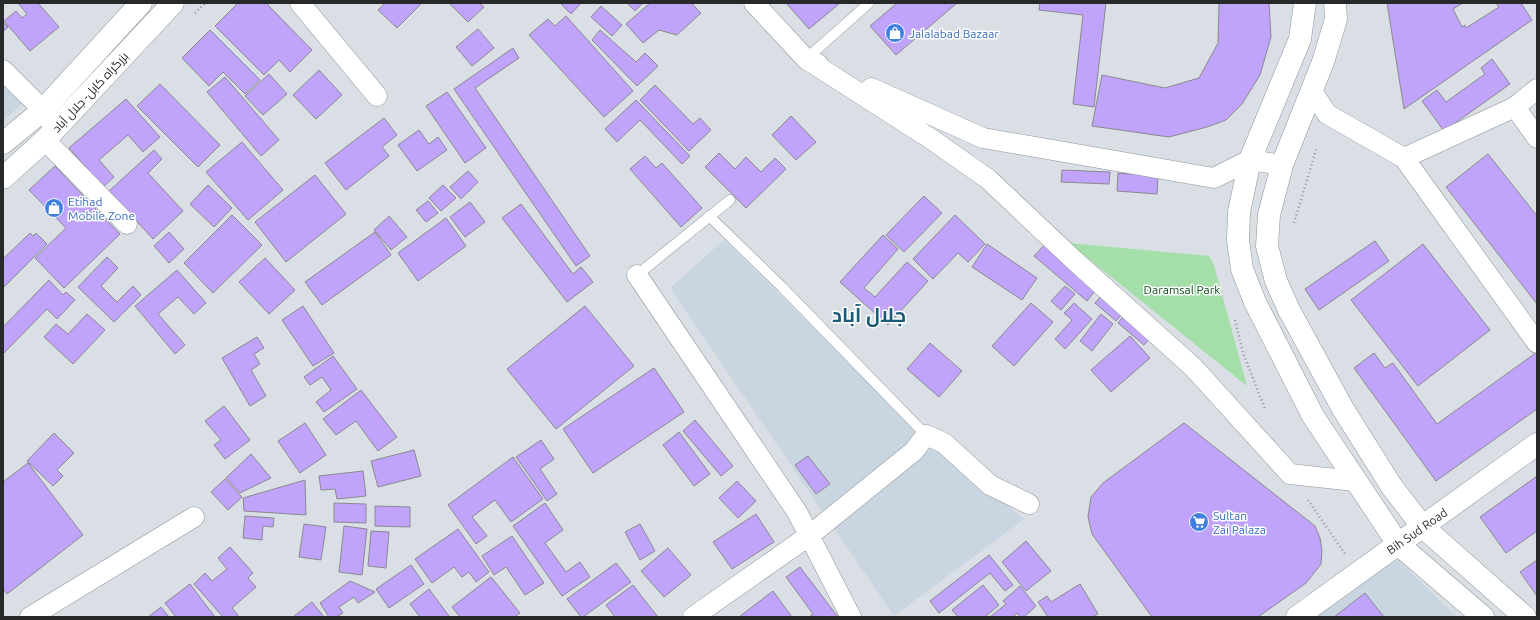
<svg xmlns="http://www.w3.org/2000/svg" width="1540" height="620" viewBox="0 0 1540 620" font-family="Ubuntu,Cairo,sans-serif">
  <style>
    .built { fill: #c9d5e1 }
    .green { fill: #a4dfaa }
    .building { fill: #c0a3fb; stroke: #8b8990 }
    .lines { fill: none; stroke-linecap: round; stroke-linejoin: round }
    .lane-casing { stroke: #8e9499; stroke-width: 11 }
    .street-casing { stroke: #8e9499; stroke-width: 21 }
    .secondary-casing { stroke: #8e9499; stroke-width: 23 }
    .highway-casing { stroke: #8e9499; stroke-width: 23 }
    .path { stroke: #93989c; stroke-width: 2.5; stroke-dasharray: 1 3; stroke-linecap: butt }
    .lane { stroke: #fff; stroke-width: 10 }
    .street { stroke: #fff; stroke-width: 20 }
    .secondary { stroke: #fff; stroke-width: 22 }
    .highway { stroke: #fff; stroke-width: 22 }
    .labels { text-anchor: middle; dominant-baseline: central; stroke-width: 3; stroke-linejoin: round; paint-order: stroke }
    .shop-label { font-size: 12px; fill: #366cbe; stroke: #fff; text-anchor: start }
    .street-label { font-size: 12px; fill: #27292b; stroke: #fff }
    .park-label { font-size: 12px; fill: #0b461a; stroke: #fff }
    .town-label { font-size: 20px; font-weight: bold; fill: #195c79; stroke: #fff }
  </style>
  <rect width="100%" height="100%" fill="#d9dfe5"/>
  <path class="built" d="M3,82L23,103L3,121Z
    M724,240L932,444L1024,519L894,616L670,288Z
    M1398,560L1457,617H1310L1327,602Z"/>
  <path class="green" d="M1069,243L1209,256L1214,265L1247,386Z"/>
  <path class="building" d="M18,3H38L59,27L30,51L4,21L16,11L22,18L27,14Z
    M238,3H266L312,50L290,72L279,60L264,75L215,26Z
    M385,3H422L397,28L378,10Z
    M449,3H479L484,7L468,22Z
    M560,3H581L571,14Z
    M627,3H643L635,11Z
    M650,3H691L701,13L677,35L659,30L643,43L626,24Z
    M786,3H840L809,29Z
    M897,3H957L896,55L870,26Z
    M1040,3H1106L1094,107L1073,104L1083,15L1039,10Z
    M1219,3H1269L1271,37L1260,75L1242,104L1226,120L1207,127L1169,137L1092,126L1102,75L1165,88L1199,78L1218,43Z
    M1387,3H1463L1453,9L1462,27L1465,25L1466,28L1499,7L1496,3H1521L1532,20L1404,109Z
    M601,6L622,25L612,36L591,17Z
    M566,16L633,91L604,117L529,35L548,19L555,26Z
    M3,22L8,27L3,32Z
    M478,29L494,48L472,66L456,47Z
    M210,30L260,80L245,94L223,72L209,86L182,58Z
    M600,30L636,62L645,53L658,66L637,86L592,40Z
    M513,48L519,58L475,88L590,256L576,266L454,89Z
    M1492,59L1510,84L1444,131L1422,101L1437,90L1446,102L1485,74L1481,68Z
    M319,70L342,95L316,119L293,95Z
    M269,74L287,94L263,115L245,96Z
    M225,77L279,140L261,156L207,92Z
    M160,84L220,145L198,167L137,106Z
    M655,85L693,124L700,118L711,130L689,151L640,100Z
    M447,92L486,148L465,163L426,106Z
    M126,99L160,137L143,152L128,135L99,160L114,177L103,187L69,148Z
    M636,100L690,156L682,164L640,120L617,142L605,129Z
    M791,116L816,142L796,160L772,135Z
    M384,118L397,135L382,147L389,156L346,190L325,163Z
    M419,130L429,144L438,137L447,150L417,171L398,145Z
    M242,142L283,190L248,220L206,172Z
    M154,150L162,159L148,173L183,211L153,239L109,191Z
    M719,153L735,169L746,157L761,172L775,158L786,169L746,208L705,167Z
    M1488,154L1537,216V304L1446,187Z
    M645,156L656,168L662,163L702,208L681,227L630,169Z
    M55,166L120,234L64,288L35,258L66,228L29,190Z
    M1062,170L1110,172L1109,184L1061,182Z
    M468,171L478,182L461,199L450,187Z
    M1118,173L1158,176L1157,194L1117,191Z
    M315,175L346,214L286,262L255,222Z
    M208,185L232,208L214,227L190,204Z
    M443,185L456,198L441,211L429,198Z
    M924,196L942,213L904,252L886,235Z
    M428,201L438,213L426,222L416,210Z
    M470,202L485,222L465,237L450,217Z
    M521,204L573,274L581,267L593,282L567,302L502,218Z
    M232,215L262,245L213,293L184,263Z
    M955,215L985,244L968,262L958,253L933,279L913,259Z
    M389,216L407,237L391,250L374,230Z
    M446,218L466,246L418,281L398,253Z
    M169,232L184,249L169,263L154,246Z
    M375,232L391,255L322,305L305,282Z
    M30,233L33,236L36,233L47,244L3,288V259Z
    M883,235L898,249L864,288L875,297L907,262L928,281L888,325L840,282Z
    M1375,241L1389,261L1319,310L1305,289Z
    M1047,242L1099,286L1087,301L1034,256Z
    M987,244L1037,278L1022,300L972,267Z
    M1423,244L1490,330L1418,386L1351,300Z
    M107,257L118,268L101,286L117,302L133,286L141,295L114,322L78,287Z
    M265,258L295,290L269,314L239,282Z
    M177,270L206,303L194,314L178,297L158,314L185,345L175,354L135,306Z
    M49,280L63,295L66,292L75,300L57,319L47,309L3,354V327Z
    M1065,286L1075,294L1061,310L1051,301Z
    M1103,294L1124,312L1116,321L1095,303Z
    M1031,303L1053,322L1014,366L992,346Z
    M1074,303L1092,319L1065,349L1055,339L1072,320L1064,313Z
    M303,306L334,353L313,366L282,320Z
    M585,306L634,366L556,429L507,369Z
    M87,314L105,330L73,364L44,337L56,324L68,334Z
    M1101,314L1113,324L1092,351L1080,341Z
    M1125,314L1151,337L1144,345L1118,323Z
    M1130,336L1150,358L1111,392L1091,370Z
    M257,337L264,348L254,354L260,364L251,370L266,396L250,406L222,358Z
    M930,343L962,371L939,397L907,369Z
    M1537,352V409L1436,481L1354,368L1374,353L1385,368L1393,363L1437,424Z
    M333,356L357,389L324,412L316,402L331,390L322,377L310,385L304,377Z
    M654,368L684,412L593,473L563,429Z
    M361,390L397,437L378,451L356,421L336,435L323,419Z
    M224,406L250,440L225,459L214,445L221,440L205,421Z
    M695,420L733,466L721,476L683,431Z
    M305,423L326,455L300,473L278,441Z
    M1184,423L1315,526L1320,538L1322,550L1321,564L1306,583L1258,617H1152L1092,534L1088,517L1091,497L1103,483Z
    M679,432L710,474L694,486L663,445Z
    M54,433L74,453L57,470L63,476L53,486L27,461Z
    M541,440L554,459L540,469L557,494L547,501L516,457Z
    M414,450L421,476L378,487L371,461Z
    M251,454L271,478L240,493L226,478Z
    M808,456L830,484L816,494L795,465Z
    M513,457L543,499L511,522L495,500L472,517L487,536L476,544L448,505Z
    M28,463L83,535L7,594L3,589V482Z
    M363,471L366,496L337,499L335,489L321,490L319,476Z
    M1537,476V531L1506,553L1480,517Z
    M225,479L242,497L228,510L211,492Z
    M305,480L306,515L244,511L243,498Z
    M737,481L756,501L738,518L719,498Z
    M334,503L366,504V523L334,522Z
    M545,503L563,530L545,543L566,572L580,562L590,577L562,596L513,526Z
    M375,506L410,507V527L375,526Z
    M756,514L774,542L732,569L713,542Z
    M245,516L274,518L273,527L263,526L262,540L243,538Z
    M304,524L326,527L321,560L299,557Z
    M640,524L655,551L640,560L625,532Z
    M344,526L367,529L362,575L339,572Z
    M458,529L489,572L476,582L469,572L462,577L454,567L432,583L415,559Z
    M371,531L389,532L386,568L368,566Z
    M512,536L544,583L525,595L506,567L494,575L482,556Z
    M1026,541L1051,571L1026,591L1002,562Z
    M230,547L253,573L248,578L256,587L232,608L238,615L236,617H223L194,584L205,573L212,581L227,569L218,558Z
    M668,548L691,575L664,597L641,571Z
    M989,555L1013,585L1005,591L990,573L939,613L930,601Z
    M1537,560V596L1520,572Z
    M616,563L631,582L583,617H581L567,599Z
    M411,565L424,584L389,608L376,589Z
    M800,567L838,617H809L813,614L786,577Z
    M491,577L520,613L514,617H460L452,607Z
    M350,581L375,592L358,603L354,597L339,607L343,613L336,617H329L320,603Z
    M190,584L215,617H176L165,603Z
    M1080,584L1098,614L1092,617H1048L1038,602L1047,596L1051,602Z
    M633,585L646,602L658,617H615L606,605Z
    M983,585L999,605L985,617H958L952,610Z
    M1020,586L1036,606L1024,617H1020L1017,613L1013,617H990L1006,604L1003,601Z
    M429,589L449,616L448,617H420L410,604Z
    M773,591L792,617H739Z
    M1365,593L1384,617H1334Z
    M312,602L324,617H293Z
    M161,607L169,617H148Z"/>
  <g class="lines">
    <g class="lane-casing">
      <path id="lane" d="M806,59L869,3
        M709,216L782,287L926,435
        M637,275L730,200"/>
    </g>
    <g class="street-casing">
      <path id="street" d="M300,3L377,96
        M754,3L806,59L818,64
        M806,59L931,139L988,179L1075,261L1193,367L1290,474L1355,481
        M3,70L35,102L52,123
        M871,88L983,138L1214,178L1250,160L1282,165
        M1312,91L1327,114L1404,158L1515,107L1537,89
        M1515,107L1537,138
        M45,140L127,224
        M1404,158L1537,343
        M637,275L797,512L851,617
        M30,617L194,517
        M693,617L810,535L914,451L926,435L944,443L990,485L1029,504"/>
    </g>
    <g class="secondary-casing">
      <path id="secondary" d="M1305,3L1300,39L1250,160L1239,212L1238,240L1242,269L1255,302L1313,416L1398,544L1483,617
        M1335,3L1336,19L1323,62L1282,165L1269,215L1267,246L1276,281L1289,310L1343,409L1392,487L1423,527L1525,617
        M1297,617L1537,444"/>
    </g>
    <g class="highway-casing">
      <path id="highway" d="M3,143L42,111L141,3
        M3,178L45,140L173,3"/>
    </g>
    <path class="path" d="M195,13L205,3
      M1294,223L1317,147
      M1235,320L1243,353L1265,409
      M1308,500L1345,554"/>
    <use href="#lane" class="lane"/>
    <use href="#street" class="street"/>
    <use href="#secondary" class="secondary"/>
    <use href="#highway" class="highway"/>
  </g>
  <defs>
    <g id="shop-disc" transform="scale(1)"><circle r="9.5" fill="#3f7fe0" stroke="#fff"/><path d="M-5-2.5h2.3a2.7 3.5 0 0 1 5.4 0H5L5.5 6h-11ZM-1.5-2.5h3a1.5 2.3 0 0 0-3 0Z" fill="#fff"/></g>
    <g id="supermarket-disc" transform="scale(1)"><circle r="9.5" fill="#3f7fe0" stroke="#fff"/><path d="M-6-5.5h2.5l.6 2H6L4.5 2H-2.5L-4.4-4H-6ZM-1.5 3.2a1.3 1.3 0 1 0 .1 0ZM3 3.2a1.3 1.3 0 1 0 .1 0Z" fill="#fff"/></g>
  </defs>
  <g fill-rule="evenodd">
    <use href="#shop-disc" x="895" y="33"/>
    <use href="#shop-disc" x="54" y="208"/>
    <use href="#supermarket-disc" x="1199" y="522"/>
  </g>
  <g class="labels">
    <g class="shop-label">
      <text x="909" y="33">Jalalabad Bazaar</text>
      <text x="68" y="201">Etihad<tspan x="68" dy="14">Mobile Zone</tspan></text>
      <text x="1213" y="515">Sultan<tspan x="1213" dy="14">Zai Palaza</tspan></text>
    </g>
    <g class="street-label">
      <text transform="translate(90 92) rotate(-47)">بزرگراه کابل- جلال آباد</text>
      <text transform="translate(1417 531) rotate(-35)">Bih Sud Road</text>
    </g>
    <g class="park-label">
      <text x="1182" y="289">Daramsal Park</text>
    </g>
    <g class="town-label">
      <text x="869" y="314">جلال آباد</text>
    </g>
  </g>
  <rect width="1540" height="620" fill="none" stroke="#27292b" stroke-width="8"/>
</svg>
